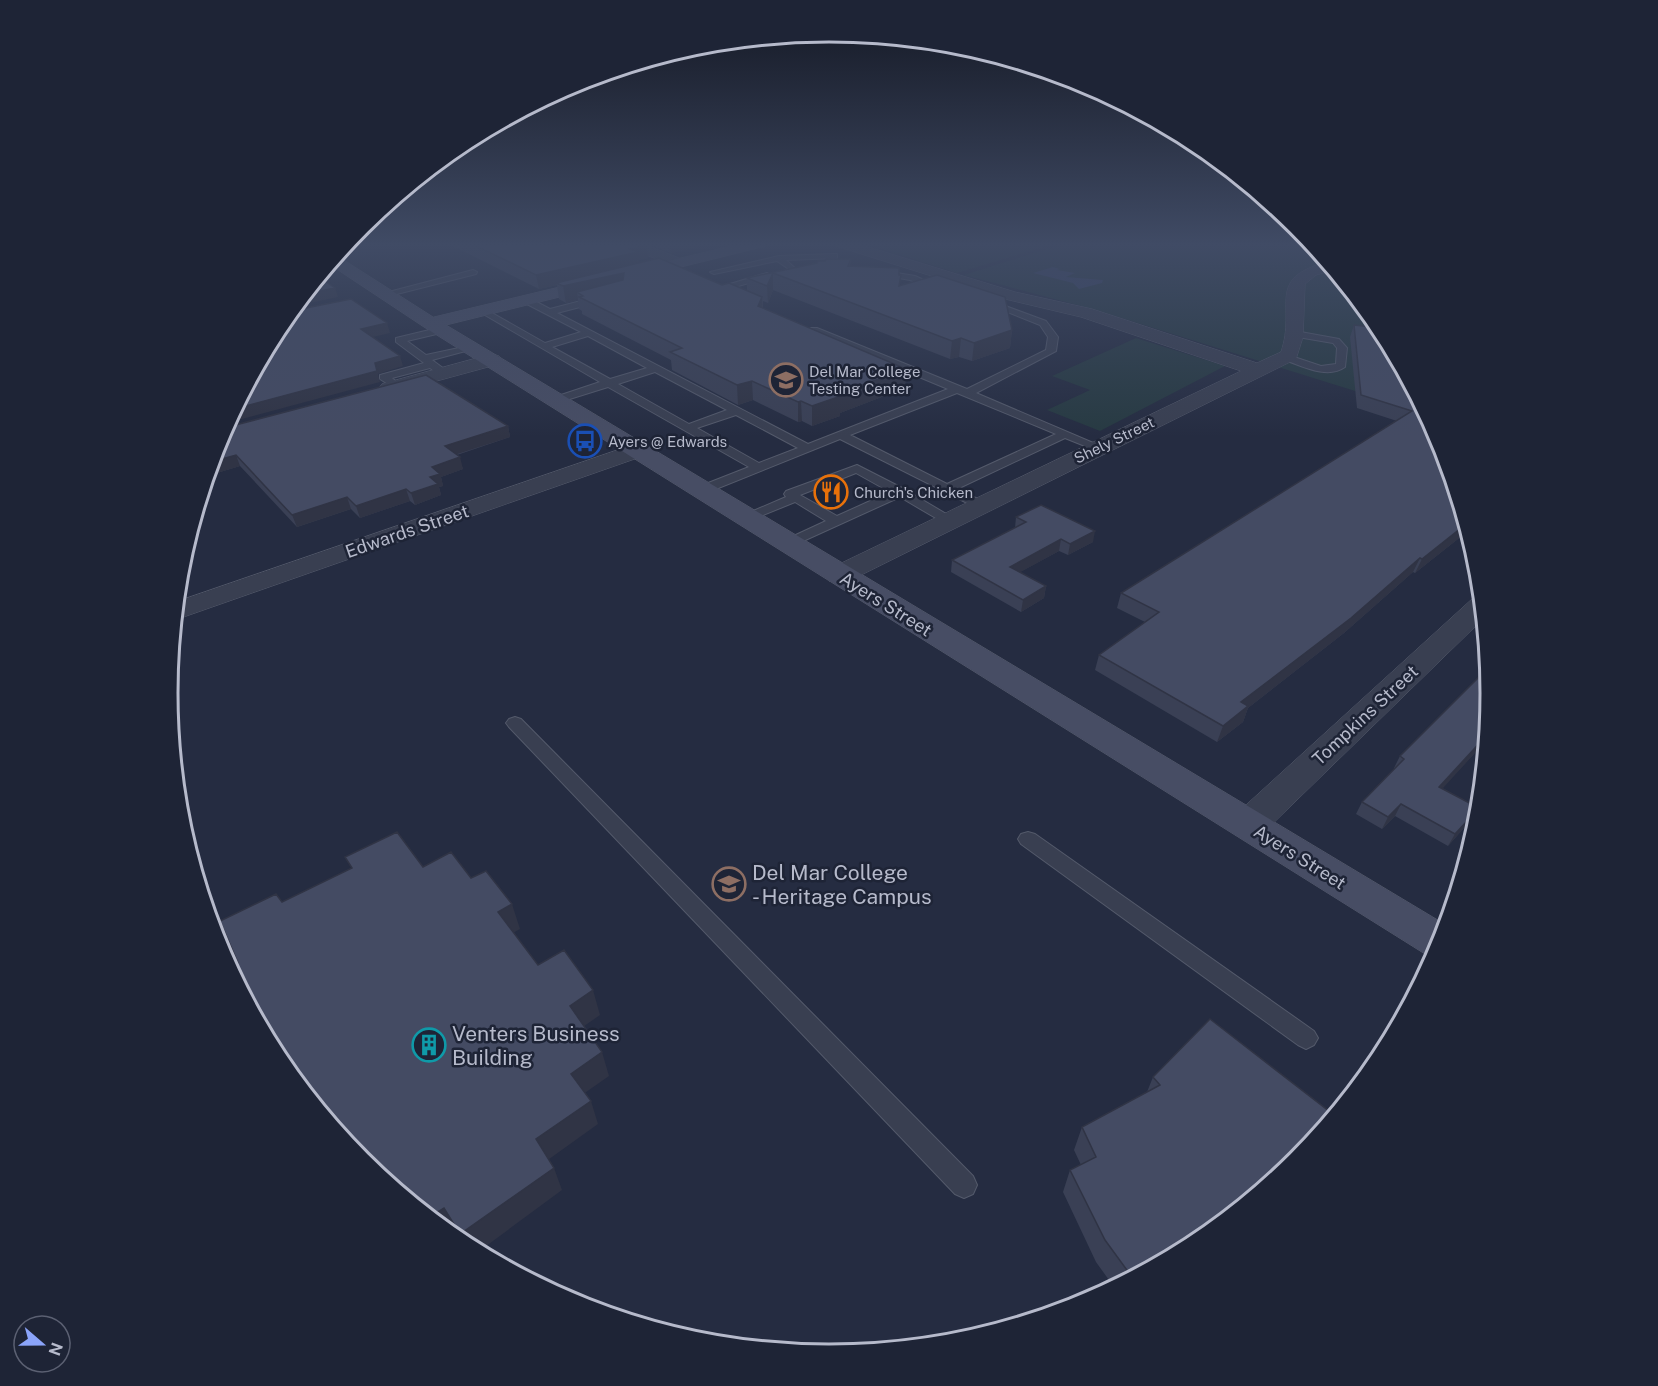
<svg xmlns="http://www.w3.org/2000/svg" width="1658" height="1386" viewBox="0 0 1658 1386" font-family="'Public Sans',sans-serif">
  <style>
    .green { fill: #273a42 }
    .water { fill: #384468 }
    .lines { fill: none; stroke-linecap: round; stroke-linejoin: round }
    .lane-casing { stroke: #545a6b; stroke-width: 2 }
    .street-casing { stroke: #545a6b; stroke-width: 1 }
    .secondary-casing { stroke: #545a6b; stroke-width: 1 }
    .lane { fill: #393f51; fill-rule: evenodd }
    .street { fill: #393f51; fill-rule: evenodd }
    .secondary { fill: #474d64; fill-rule: evenodd }
    .wall { fill: #3a4055 }
    .shaded-wall { fill: #303445 }
    .building { fill: #444b63; stroke: #303445; stroke-width: 1.5 }
    .labels { text-anchor: middle; dominant-baseline: central; stroke-width: 5; stroke-linejoin: round; paint-order: stroke }
    .far-poi-label { font-size: 15px; fill: #b6bacb; stroke: #1e2436; text-anchor: start }
    .far-street-label { font-size: 15px; fill: #b6bacb; stroke: #1e2436 }
    .street-label { font-size: 18px; fill: #b6bacb; stroke: #1e2436 }
    .near-poi-label { font-size: 21px; fill: #b6bacb; stroke: #1e2436; text-anchor: start }
    .rim { fill: none; stroke: #b6bacb; stroke-width: 3 }
  </style>
  <rect width="100%" height="100%" fill="#252c41"/>
  <path class="green" d="M863,243H1057L957,273Z
    M1066,243H1311L1379,326L1418,398L1400,405L1096,310L964,275Z
    M1136,338L1225,366L1100,431L1047,410L1090,390L1052,376Z"/>
  <path class="water" d="M1053,267L1060,269L1057,270L1075,273L1066,277L1103,280L1102,283L1079,289L1073,283L1033,273Z"/>
  <g class="lines">
    <g class="lane-casing">
      <path id="lane" d="M834,254H837V258L786,260L797,270L793,272L777,261L714,274L710,272L779,256Z
        M473,270L477,272L476,274L385,297L381,294Z
        M879,270L915,276L942,288L938,291L910,280L876,274V270Z
        M767,273L771,275L770,277L717,292L713,289Z
        M600,296L603,297V301L557,313L808,444L948,389L811,332V328H817L967,389L1046,350L1048,337L1040,325L985,303L992,301L1046,321L1058,337L1056,351L976,393L1105,448L1099,451L1095,450L1065,438L957,489L986,503L987,506L986,509L981,510L840,439L706,493H698L696,490L698,487L749,467L608,387L560,402H552V398L600,382L478,311L485,309L545,343L581,332L523,302V298H529L550,309ZM588,336L647,368L610,379L552,347ZM655,372L727,410L689,424L618,384ZM957,393L1056,434L947,484L850,435ZM736,415L798,448L759,463L697,428Z
        M442,327L447,330L445,332L407,341L426,355L473,345V349L432,360L447,371V375H439L430,368L392,378L401,386L396,389L380,379V375L424,363L396,342V338Z
        M1295,331L1339,339L1347,348L1345,367C1327,380 1300,365 1282,359V355L1285,354L1321,366L1336,364L1337,348L1333,343L1292,336V332Z
        M857,465L904,489L958,521L951,525L946,524L900,497L790,547L783,543L785,540L826,521L795,502L751,520H741L739,517L786,497L784,494L786,491ZM856,473L890,492L837,516L800,495Z
        M515,717L521,719L973,1176L977,1185L973,1194L964,1198L955,1194L509,727L506,723L509,719Z
        M1028,832L1035,834L1314,1031L1318,1038L1314,1045L1306,1049L1298,1045L1021,844L1018,839L1021,834Z"/>
    </g>
    <g class="street-casing">
      <path id="street" d="M622,243H641L684,260L687,263L684,266H674L624,246Z
        M834,243H855L1015,292L1092,309L1257,363L1281,352C1297,305 1264,279 1327,262L1333,270L1316,275L1305,284L1303,337L1296,359L849,581L839,583L829,581L825,575L829,569L1241,371L1081,317L1005,299L836,246Z
        M492,354L499,356L501,360L499,364L389,394L382,392L379,388L382,384Z
        M638,443L646,445L649,450L646,455L175,620L176,602Z
        M1481,597L1483,619L1261,835L1248,839L1235,835L1230,825L1235,815L1472,599Z"/>
    </g>
    <g class="secondary-casing">
      <path id="secondary" d="M744,243H769L766,246L446,325L1446,925L1433,959L424,327L329,264L336,256L339,257L433,317Z"/>
    </g>
    <use href="#lane" class="lane"/>
    <use href="#street" class="street"/>
    <use href="#secondary" class="secondary"/>
  </g>
  <path class="wall" d="M447,243H641L647,245L648,258L639,260V263L747,291V278L825,261L851,259L850,267L899,275L900,286L1012,330L1010,348L972,361L959,357L950,359L773,290L768,303L763,301V308L906,369L905,388L840,413V416L812,426L802,421L798,422L753,400L738,405L672,370L671,360L582,314V311L579,309L578,300L566,303L559,299L557,285L539,289Z
    M646,243H713L671,253Z
    M1354,325L1440,440L1468,531L1415,573L1413,572L1344,633L1248,708L1243,722L1217,742L1095,670L1099,655L1145,622L1117,608L1121,593L1397,421L1357,408L1350,337Z
    M508,426L510,437L457,455L463,469L441,477L443,486L439,487L441,495L415,505L410,501L360,518L351,509L297,527L240,466L207,476L218,440Z
    M1016,517L1093,542L1068,555L1059,551L1020,572L1046,586L1044,598L1021,612L951,572L952,560L1015,528Z
    M1486,741L1442,788L1479,808L1471,820L1448,846L1395,816L1382,829L1356,814L1362,802L1395,769L1394,768L1400,756Z
    M1210,1019L1196,1243L1114,1287L1096,1262L1063,1192L1070,1170L1081,1165L1074,1150L1082,1127L1147,1092L1153,1077Z"/>
  <path class="shaded-wall" d="M670,243H713L671,253Z
    M647,245L648,258L639,260L640,265L556,283L557,285L539,289L536,275Z
    M624,273L626,289L577,292L578,300L566,303L563,286Z
    M773,273V290L768,303L767,286Z
    M335,288L338,297L295,306L305,294Z
    M762,297L763,314L758,306Z
    M387,323L390,333L364,339L361,329Z
    M1012,330L1010,348L972,361L974,343Z
    M961,338L959,357L950,359L952,341Z
    M400,356L403,366L378,374L380,382L227,423L234,409L375,363Z
    M906,369L905,388L840,413V416L812,426V406L837,394Z
    M752,381L753,400L738,405L737,385Z
    M801,401L802,421L798,422V402Z
    M508,426L510,437L448,457L445,446Z
    M236,455L240,466L207,476L211,462Z
    M460,457L463,469L441,477L443,486L439,487L441,495L415,505L411,493L430,477L432,467Z
    M406,489L410,501L360,518L356,506Z
    M347,497L351,509L297,527L292,515Z
    M1466,524L1468,531L1415,573L1422,559Z
    M1095,531L1093,542L1068,555L1070,544Z
    M1061,539L1059,551L1008,579L1010,567Z
    M1420,558L1413,572L1344,633L1248,708L1243,722L1217,742L1223,726L1241,702Z
    M1046,586L1044,598L1021,612L1023,600Z
    M1486,736V741L1433,799L1439,787Z
    M1401,804L1395,816L1382,829L1388,817Z
    M1479,808L1471,820L1448,846L1455,834Z
    M512,904L520,929L506,937L498,912Z
    M593,990L600,1015L577,1031L570,1006Z
    M602,1052L609,1076L579,1097L571,1074Z
    M591,1101L598,1124L545,1162L536,1139Z
    M554,1168L562,1190L478,1252L466,1245L460,1234Z
    M444,1208L457,1230L450,1234L430,1217Z"/>
  <path class="building" d="M470,243H641L647,245L630,249L638,252L536,275Z
    M659,258L722,285L729,283L762,297L758,306L906,369L837,394L841,396L812,406L801,401L798,402L752,381L737,385L670,352L682,348L579,297L583,296L577,292L623,280L624,273L563,286L556,283Z
    M826,259H851L848,266L899,268V275H901L899,286L937,275L1005,297L1012,330L974,343L961,338L952,341L773,273L767,286L747,278L817,263L818,261H825Z
    M319,277L335,288L305,294Z
    M351,299L387,323L361,329L400,356L375,363L377,371L234,409L279,325L291,311Z
    M1354,325L1381,328L1440,440L1466,524L1422,559L1420,558L1351,618L1241,702L1248,706L1223,726L1099,655L1159,612L1121,593L1412,411L1361,395Z
    M426,375L508,426L445,446L460,457L432,467L440,474L430,477L438,484L411,493L406,489L356,506L347,497L292,515L236,455L211,462L218,440L224,428Z
    M1041,505L1095,531L1070,544L1061,539L1010,567L1046,586L1023,600L952,560L1026,522L1016,517Z
    M1488,668L1490,693L1486,736L1439,787L1479,808L1455,834L1401,804L1388,817L1362,802L1404,759L1400,756Z
    M397,832L423,867L451,852L471,878L486,871L512,904L498,912L538,965L564,950L593,990L570,1006L602,1052L571,1074L591,1101L536,1139L554,1168L460,1234L444,1208L430,1217L361,1161L279,1060L229,967L238,963L220,921L276,894L282,902L352,868L345,857Z
    M1210,1019L1334,1115L1297,1161L1196,1243L1132,1277L1105,1240L1070,1170L1096,1157L1082,1127L1160,1085L1153,1077Z"/>
  <linearGradient id="sky" x2="0" y2="1"><stop stop-color="#141824"/><stop offset="0.56" stop-color="#404b65"/><stop offset="1" stop-color="#404b65" stop-opacity="0"/></linearGradient>
  <rect width="1658" height="437" fill="url(#sky)"/>
  <defs>
    <g id="university-ring" transform="scale(1.725)"><circle r="9.5" fill="#1e2436" stroke="#8d6e63" stroke-width="1.5"/><path d="M0-5L7-2L0 1L-7-2ZM-4 1L0 2.5L4 1V4Q0 6-4 4Z" fill="#8d6e63"/></g>
    <g id="bus-ring" transform="scale(1.725)"><circle r="9.5" fill="#1e2436" stroke="#1a4fb4" stroke-width="1.5"/><path d="M-5-6H5V4H4V6H2V4H-2V6H-4V4H-5ZM-3.5-4V0h7V-4ZM-3.5 1.2v1.5H-2V1.2ZM2 1.2v1.5H3.5V1.2Z" fill="#1a4fb4"/></g>
    <g id="restaurant-ring" transform="scale(1.725)"><circle r="9.5" fill="#1e2436" stroke="#e8710a" stroke-width="1.5"/><path d="M-5-6h1v4h1v-4h1v4h1v-4h1v5L-1.5 .5V6h-2V.5L-5-1ZM5-6V6H3V1.5H1.5Q1.5-4 5-6Z" fill="#e8710a"/></g>
    <g id="building-ring" transform="scale(1.725)"><circle r="9.5" fill="#1e2436" stroke="#0f9aa8" stroke-width="1.5"/><path d="M-4-6H4V6H1V3H-1V6H-4ZM-2.5-4.3h1.7v1.8h-1.7ZM.8-4.3h1.7v1.8H.8ZM-2.5-1h1.7V.8h-1.7ZM.8-1h1.7V.8H.8Z" fill="#0f9aa8"/></g>
  </defs>
  <g fill-rule="evenodd">
    <use href="#university-ring" x="786" y="380"/>
    <use href="#bus-ring" x="585" y="441"/>
    <use href="#restaurant-ring" x="831" y="492"/>
    <use href="#university-ring" x="729" y="884"/>
    <use href="#building-ring" x="429" y="1045"/>
  </g>
  <g class="labels">
    <g class="far-poi-label">
      <text x="809" y="371">Del Mar College<tspan x="809" dy="17">Testing Center</tspan></text>
      <text x="608" y="441">Ayers @ Edwards</text>
      <text x="854" y="492">Church's Chicken</text>
    </g>
    <g class="far-street-label">
      <text transform="translate(1114 440) rotate(-26)">Shely Street</text>
    </g>
    <g class="street-label">
      <text transform="translate(407 531) rotate(-19)">Edwards Street</text>
      <text transform="translate(886 604) rotate(32)">Ayers Street</text>
      <text transform="translate(1365 715) rotate(-43)">Tompkins Street</text>
      <text transform="translate(1300 857) rotate(32)">Ayers Street</text>
    </g>
    <g class="near-poi-label">
      <text x="752" y="872">Del Mar College<tspan x="752" dy="24">- Heritage Campus</tspan></text>
      <text x="452" y="1033">Venters Business<tspan x="452" dy="24">Building</tspan></text>
    </g>
  </g>
  <path d="M0 0H1658V1386H0ZM178 693a651 651 0 1 1 1302 0a651 651 0 1 1-1302 0Z" fill="#1e2436" fill-rule="evenodd"/>
  <path class="rim" d="M178 693a651 651 0 1 1 1302 0a651 651 0 1 1-1302 0Z"/>
  <g transform="translate(42 1344) rotate(110)"><circle r="28" fill="#1e2436" stroke="#5b6072" stroke-width="1.5"/>
  <path d="M0-4.5L10 22L0 15L-10 22Z" fill="#8ba4fa"/>
  <text y="-9" font-size="16" font-weight="bold" text-anchor="middle" fill="#b6bacb">N</text>
  </g>
</svg>
